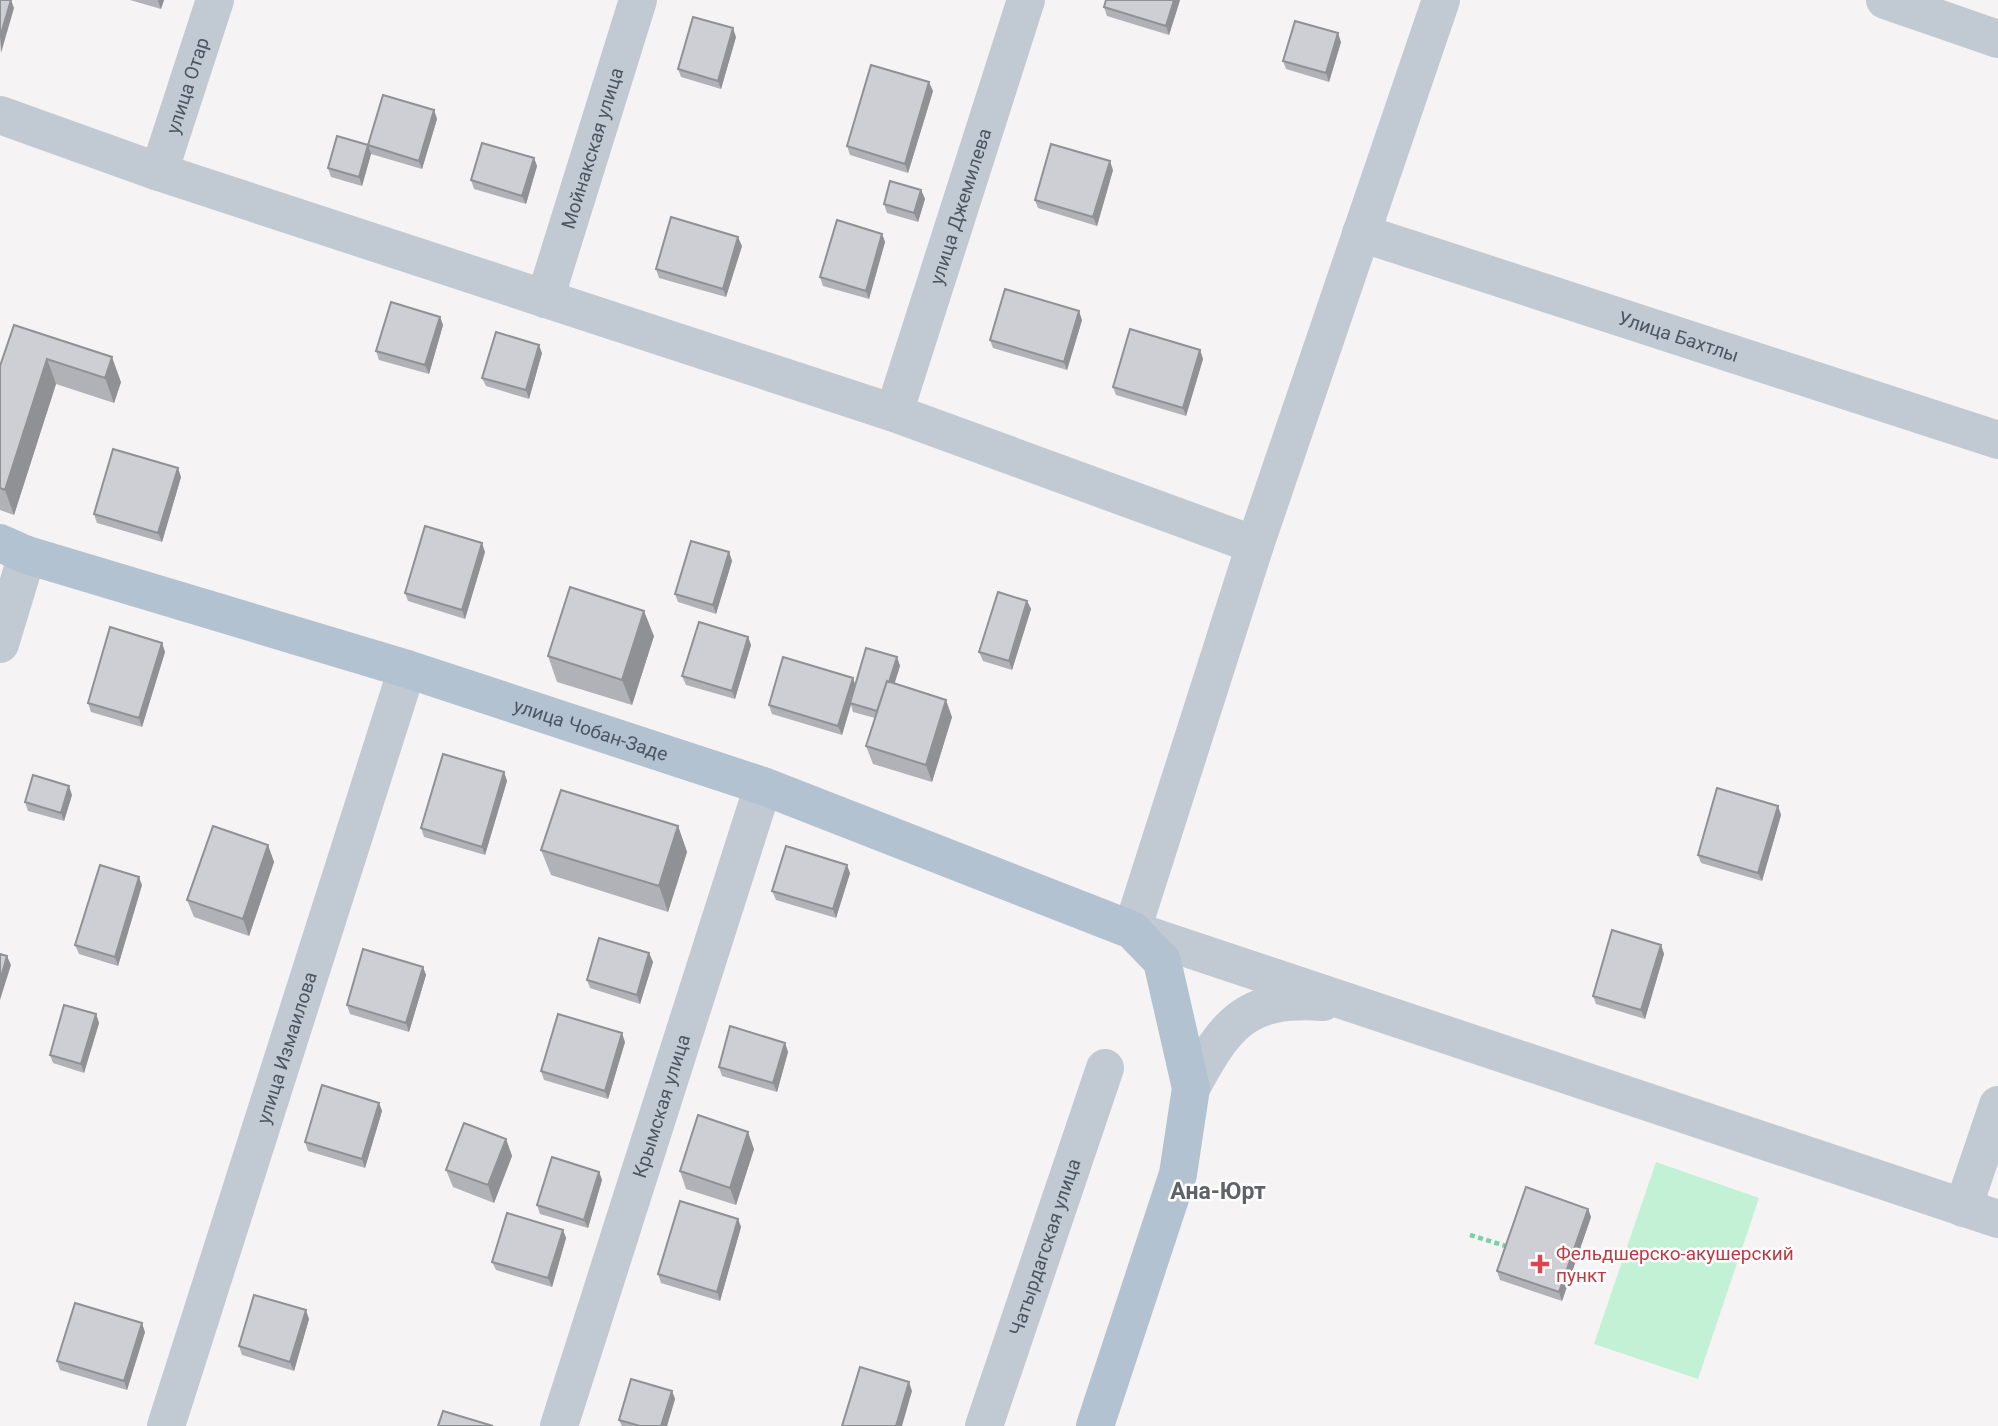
<svg xmlns="http://www.w3.org/2000/svg" width="1998" height="1426" viewBox="0 0 1998 1426" font-family="Roboto,sans-serif">
  <style>
    .green { fill: #c3f1d5 }
    .lines { fill: none; stroke-linecap: round; stroke-linejoin: round }
    .path { stroke: #7ad0a6; stroke-width: 4.5; stroke-dasharray: 5 3.5; stroke-linecap: butt }
    .minor { stroke: #c1cad2; stroke-width: 38 }
    .major { stroke: #b3c2d1; stroke-width: 38 }
    .wall { fill: #b0b2b7 }
    .shaded-wall { fill: #909195 }
    .building { fill: #cdcfd5; stroke: #909195; stroke-width: 2 }
    .health-dot { fill: #e0444e; stroke: #fff; stroke-width: 2.5 }
    .labels { text-anchor: middle; dominant-baseline: central; stroke-width: 5; stroke-linejoin: round; paint-order: stroke }
    .street-label { font-size: 19px; fill: #4a5661; stroke: #fff }
    .health-label { font-size: 19px; fill: #be3a42; stroke: #fff; text-anchor: start }
    .quarter-label { font-size: 23px; font-weight: bold; fill: #5f6368; stroke: #fff }
  </style>
  <rect width="100%" height="100%" fill="#f5f3f3"/>
  <path class="green" d="M1656,1162L1759,1198L1698,1379L1594,1344Z"/>
  <g class="lines">
    <path class="path" d="M1470,1235L1509,1247"/>
    <g class="minor">
      <path d="M1441,0L1255,545L1132,930L1998,1219"/>
      <path d="M1885,0L1998,39"/>
      <path d="M0,115L159,172L894,413L1255,545"/>
      <path id="s1" d="M159,172L215,0"/>
      <path id="s2" d="M1361,233L1998,440"/>
      <path id="s3" d="M545,299L638,0"/>
      <path id="s4" d="M894,413L1026,0"/>
      <path d="M0,644L27,555"/>
      <path d="M1191,1088C1225,1025 1245,996 1323,1002"/>
      <path d="M1963,1208L1998,1105"/>
      <path id="s5" d="M166,1426L407,669"/>
      <path id="s6" d="M559,1426L763,786"/>
      <path id="s7" d="M984,1426L1105,1068"/>
    </g>
    <path class="major" id="s8" d="M0,543L27,555L407,669L763,786L1132,930L1162,961L1191,1088L1178,1174L1095,1426"/>
  </g>
  <path class="wall" d="M130,0H164L161,9Z
    M1106,0H1180L1169,35L1107,16L1104,7Z
    M736,37L721,89L681,77L678,69Z
    M1341,42L1329,82L1286,69L1283,61Z
    M933,91L908,173L850,155L847,146Z
    M434,110L437,119L422,169L371,154L362,186L331,177L328,168L368,145Z
    M534,158L537,166L526,204L474,189L471,180Z
    M1113,170L1097,226L1038,208L1035,200Z
    M921,190L925,199L918,222L887,213L884,204Z
    M882,234L885,242L869,299L823,286L820,277Z
    M742,246L726,297L659,278L656,269Z
    M440,317L443,325L429,374L379,360L376,351Z
    M1082,320L1067,370L993,348L990,340Z
    M14,325L121,382L114,403L56,384L14,515L0,510V366Z
    M1200,350L1203,359L1186,416L1116,395L1113,387Z
    M542,353L529,399L486,386L482,378Z
    M181,477L162,542L97,523L94,514Z
    M485,552L465,619L408,601L405,593Z
    M729,552L732,561L716,614L678,602L675,594Z
    M1027,601L1031,609L1012,670L983,661L979,652Z
    M654,636L632,705L557,682L548,656Z
    M748,637L751,645L735,699L686,685L682,676Z
    M162,643L165,652L142,727L91,712L88,703Z
    M897,657L900,666L894,683L952,717L932,782L873,764L866,746L875,718L853,712L851,705L842,735L772,714L769,705L856,685Z
    M504,772L507,781L485,855L424,837L421,828Z
    M72,795L64,821L28,811L25,802Z
    M1778,806L1781,815L1762,881L1701,863L1698,855Z
    M678,826L687,852L668,912L551,875L541,850Z
    M268,845L274,862L249,936L194,917L187,900Z
    M850,873L836,918L776,900L772,891Z
    M142,885L118,966L79,954L75,945Z
    M1661,945L1664,954L1645,1019L1596,1004L1593,996Z
    M649,953L653,962L640,1004L590,988L587,980Z
    M423,967L426,975L409,1032L350,1014L347,1005Z
    M96,1014L99,1023L84,1073L53,1063L50,1055Z
    M625,1042L608,1099L544,1080L541,1071Z
    M785,1043L788,1052L777,1092L722,1076L719,1067Z
    M379,1103L382,1111L365,1168L308,1151L305,1142Z
    M506,1139L512,1156L494,1203L453,1187L446,1170Z
    M754,1149L736,1205L686,1189L680,1171Z
    M599,1172L602,1180L588,1228L540,1214L537,1205Z
    M1588,1209L1591,1217L1562,1301L1500,1280L1497,1271Z
    M738,1219L741,1227L720,1301L661,1283L658,1274Z
    M563,1230L566,1238L552,1287L496,1270L492,1262Z
    M309,1319L294,1371L242,1355L239,1346Z
    M145,1332L127,1390L60,1370L57,1361Z
    M672,1391L675,1399L667,1426H622L619,1420Z"/>
  <path class="shaded-wall" d="M11,0L14,8L1,53L0,37Z
    M158,0H164L161,9L158,1Z
    M1174,0H1180L1169,35L1166,26Z
    M733,28L736,37L721,89L718,81Z
    M1338,33L1341,42L1329,82L1326,73Z
    M929,82L933,91L908,173L905,164Z
    M434,110L437,119L422,169L419,161Z
    M368,145L371,154L362,186L359,177Z
    M534,158L537,166L526,204L522,196Z
    M1110,161L1113,170L1097,226L1093,217Z
    M921,190L925,199L918,222L914,213Z
    M882,234L885,242L869,299L866,291Z
    M738,237L742,246L726,297L723,289Z
    M1079,311L1082,320L1067,370L1064,362Z
    M440,317L443,325L429,374L425,365Z
    M539,345L542,353L529,399L526,390Z
    M1200,350L1203,359L1186,416L1183,408Z
    M112,357L121,382L114,403L105,378Z
    M47,359L56,384L14,515L5,490Z
    M178,468L181,477L162,542L158,533Z
    M482,543L485,552L465,619L462,610Z
    M729,552L732,561L716,614L713,605Z
    M1027,601L1031,609L1012,670L1009,661Z
    M644,611L654,636L632,705L622,680Z
    M748,637L751,645L735,699L732,691Z
    M162,643L165,652L142,727L139,718Z
    M897,657L900,666L883,721L880,712Z
    M853,678L856,687L842,735L838,726Z
    M946,700L952,717L932,782L926,765Z
    M504,772L507,781L485,855L482,847Z
    M69,786L72,795L64,821L61,813Z
    M1778,806L1781,815L1762,881L1758,873Z
    M678,826L687,852L668,912L659,886Z
    M268,845L274,862L249,936L243,919Z
    M847,865L850,873L836,918L833,909Z
    M139,877L142,885L118,966L115,957Z
    M1661,945L1664,954L1645,1019L1641,1010Z
    M649,953L653,962L640,1004L637,995Z
    M7,956L11,965L0,1000V981Z
    M423,967L426,975L409,1032L406,1023Z
    M96,1014L99,1023L84,1073L81,1064Z
    M622,1033L625,1042L608,1099L605,1091Z
    M785,1043L788,1052L777,1092L773,1083Z
    M379,1103L382,1111L365,1168L362,1159Z
    M748,1132L754,1149L736,1205L730,1188Z
    M506,1139L512,1156L494,1203L488,1185Z
    M599,1172L602,1180L588,1228L584,1220Z
    M1588,1209L1591,1217L1562,1301L1559,1292Z
    M738,1219L741,1227L720,1301L717,1292Z
    M563,1230L566,1238L552,1287L548,1278Z
    M306,1310L309,1319L294,1371L290,1362Z
    M142,1323L145,1332L127,1390L124,1381Z
    M909,1382L912,1391L902,1426H896Z
    M672,1391L675,1399L667,1426H661Z"/>
  <path class="building" d="M0,0H11L0,37Z
    M1106,0H1174L1166,26L1104,7Z
    M693,17L733,28L718,81L678,69Z
    M1295,21L1338,33L1326,73L1283,61Z
    M871,65L929,82L905,164L847,146Z
    M383,95L434,110L419,161L368,145Z
    M337,136L368,145L359,177L328,168Z
    M482,143L534,158L522,196L471,180Z
    M1051,144L1110,161L1093,217L1035,200Z
    M890,181L921,190L914,213L884,204Z
    M671,217L738,237L723,289L656,269Z
    M837,220L882,234L866,291L820,277Z
    M1005,289L1079,311L1064,362L990,340Z
    M391,302L440,317L425,365L376,351Z
    M14,325L112,357L105,378L47,359L5,490L0,488V366Z
    M1130,329L1200,350L1183,408L1113,387Z
    M496,332L539,345L526,390L482,378Z
    M113,449L178,468L158,533L94,514Z
    M425,526L482,543L462,610L405,593Z
    M691,541L729,552L713,605L675,594Z
    M570,587L644,611L622,680L548,656Z
    M998,592L1027,601L1009,661L979,652Z
    M699,622L748,637L732,691L682,676Z
    M110,627L162,643L139,718L88,703Z
    M866,648L897,657L889,682L887,681L877,711L850,703Z
    M783,657L853,678L838,726L769,705Z
    M887,681L946,700L926,765L866,746Z
    M443,754L504,772L482,847L421,828Z
    M33,775L69,786L61,813L25,802Z
    M1717,788L1778,806L1758,873L1698,855Z
    M561,790L678,826L659,886L541,850Z
    M213,826L268,845L243,919L187,900Z
    M786,846L847,865L833,909L772,891Z
    M100,865L139,877L115,957L75,945Z
    M1612,930L1661,945L1641,1010L1593,996Z
    M599,938L649,953L637,995L587,980Z
    M363,949L423,967L406,1023L347,1005Z
    M0,954L7,956L0,981Z
    M64,1005L96,1014L81,1064L50,1055Z
    M558,1014L622,1033L605,1091L541,1071Z
    M730,1026L785,1043L773,1083L719,1067Z
    M322,1085L379,1103L362,1159L305,1142Z
    M698,1115L748,1132L730,1188L680,1171Z
    M464,1123L506,1139L488,1185L446,1170Z
    M552,1157L599,1172L584,1220L537,1205Z
    M1526,1187L1588,1209L1559,1292L1497,1271Z
    M680,1201L738,1219L717,1292L658,1274Z
    M507,1213L563,1230L548,1278L492,1262Z
    M254,1295L306,1310L290,1362L239,1346Z
    M75,1303L142,1323L124,1381L57,1361Z
    M860,1367L909,1382L896,1426H842Z
    M631,1379L672,1391L661,1426H640L619,1420Z
    M443,1411L493,1426H438Z"/>
  <path class="health-dot" d="M1536.5 1253.5h7v7h7v7h-7v7h-7v-7h-7v-7h7z"/>
  <g class="labels">
    <g class="street-label">
      <text stroke="none"><textPath href="#s1" startOffset="91">улица Отар</textPath></text>
      <text stroke="none"><textPath href="#s3" startOffset="158">Мойнакская улица</textPath></text>
      <text stroke="none"><textPath href="#s4" startOffset="217">улица Джемилева</textPath></text>
      <text stroke="none"><textPath href="#s2" startOffset="334">Улица Бахтлы</textPath></text>
      <text stroke="none"><textPath href="#s8" startOffset="620">улица Чобан-Заде</textPath></text>
      <text stroke="none"><textPath href="#s5" startOffset="397">улица Измаилова</textPath></text>
      <text stroke="none"><textPath href="#s6" startOffset="336">Крымская улица</textPath></text>
      <text stroke="none"><textPath href="#s7" startOffset="189">Чатырдагская улица</textPath></text>
    </g>
    <g class="health-label">
      <text x="1556" y="1253">Фельдшерско-акушерский<tspan x="1556" dy="22">пункт</tspan></text>
    </g>
    <g class="quarter-label">
      <text x="1218" y="1191">Ана-Юрт</text>
    </g>
  </g>
</svg>
